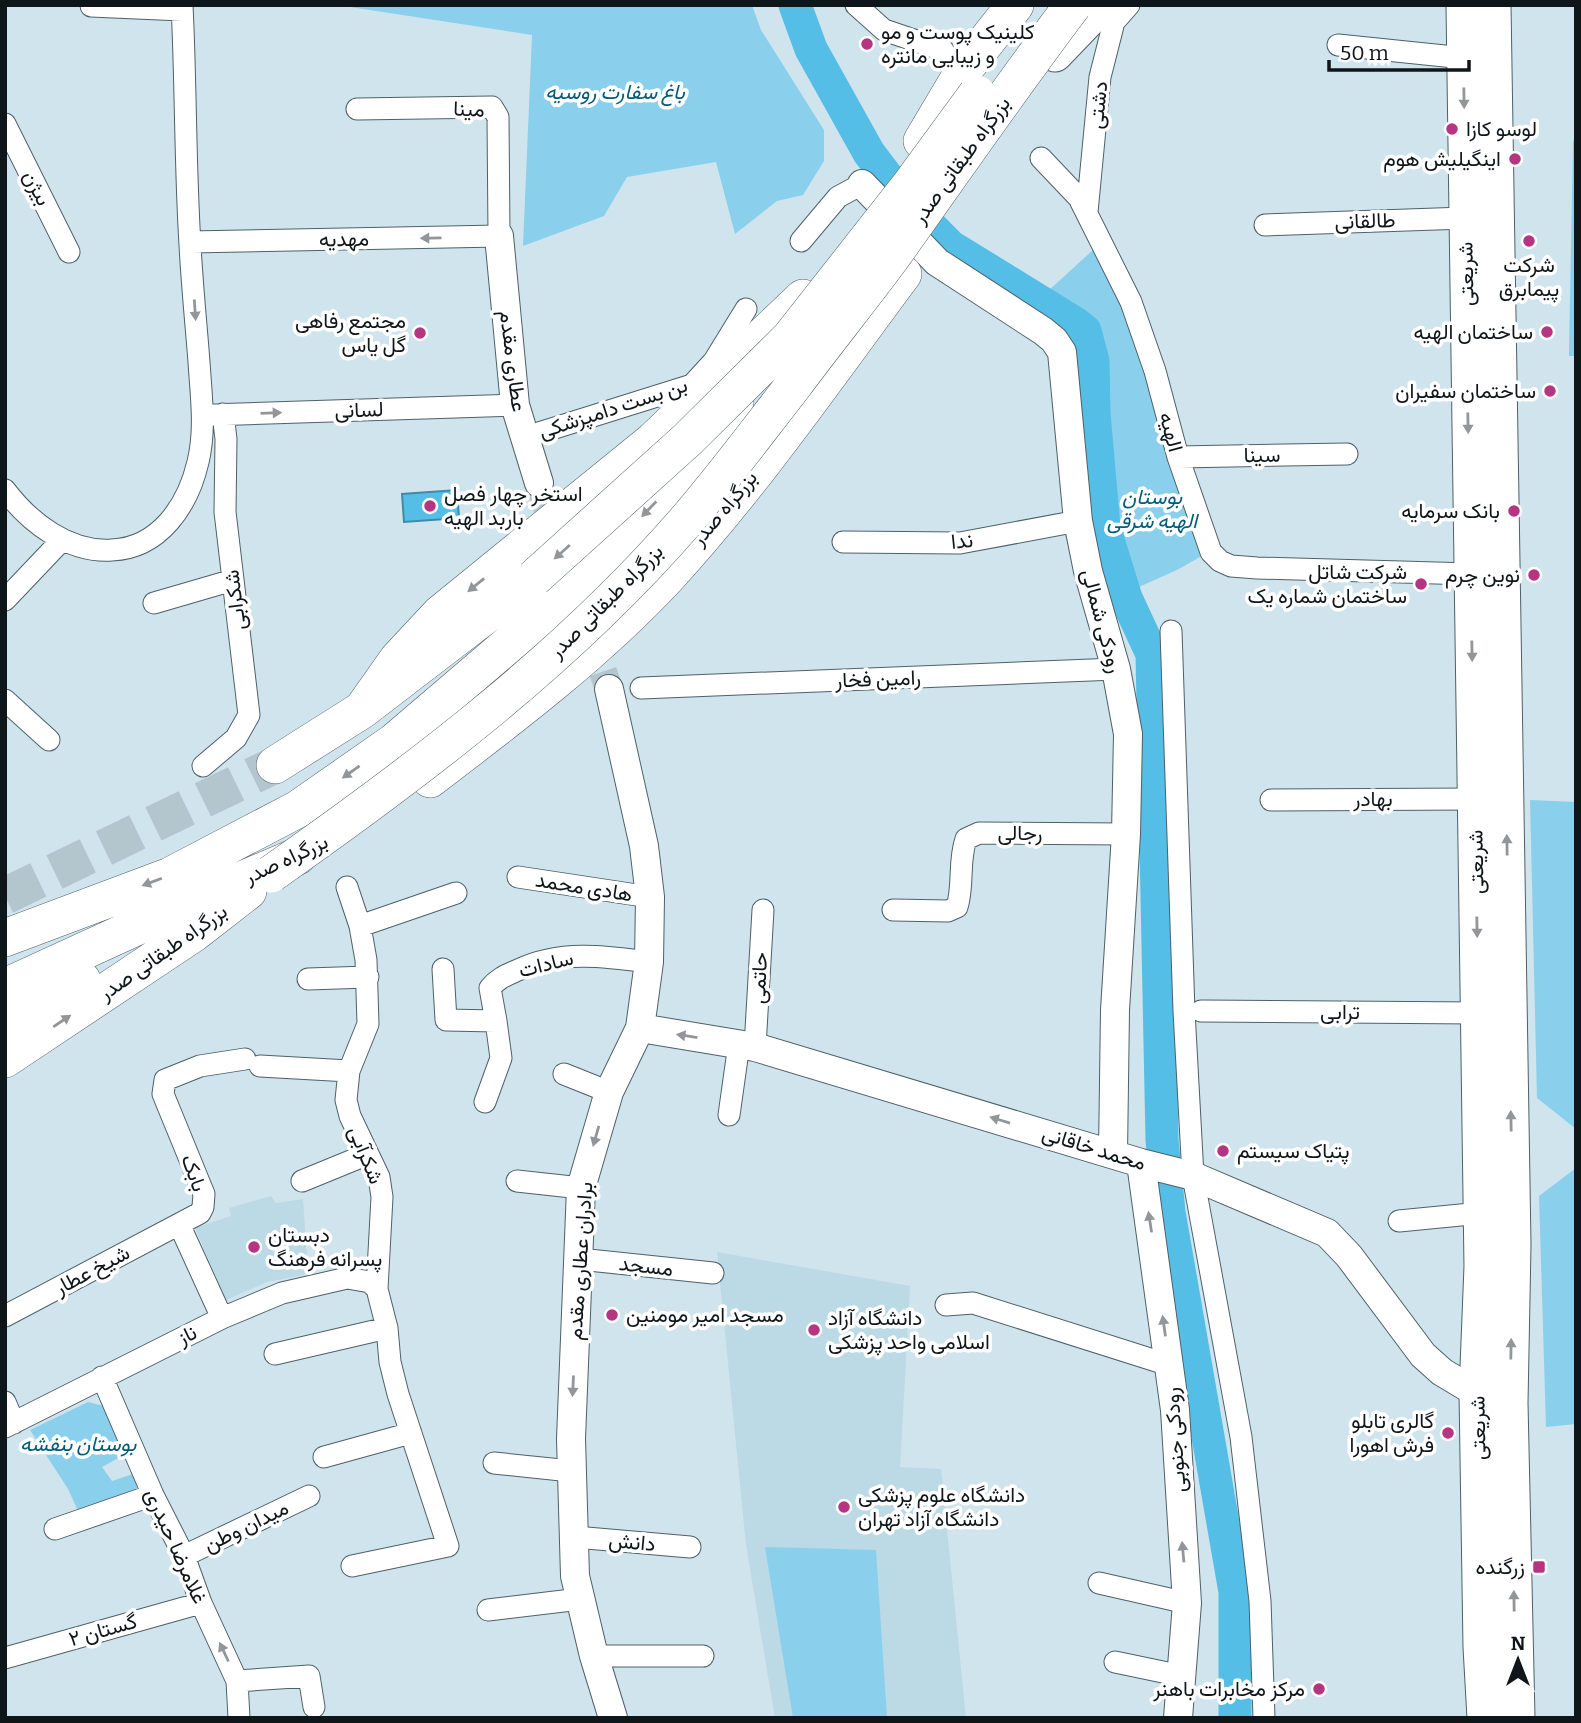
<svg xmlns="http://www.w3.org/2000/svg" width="1581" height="1723" viewBox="0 0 1581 1723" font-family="Bitter,Vazirmatn,serif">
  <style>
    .built { fill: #bcd9e6 }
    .green { fill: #8ad0ed }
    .water { fill: #55bee6; stroke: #408ca8; stroke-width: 2 }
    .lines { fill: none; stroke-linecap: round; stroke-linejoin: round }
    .river { stroke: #55bee6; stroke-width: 33 }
    .tertiary-tunnel { stroke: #b3c5cd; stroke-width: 28; stroke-dasharray: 28 14; stroke-linecap: butt }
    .trunk-tunnel { stroke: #b3c5cd; stroke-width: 37; stroke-dasharray: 37 18; stroke-linecap: butt }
    .minor-casing { stroke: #4e6068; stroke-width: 23 }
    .tertiary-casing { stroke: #4e6068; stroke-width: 30 }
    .primary-casing { stroke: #4e6068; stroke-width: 37 }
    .trunk-casing { stroke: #4e6068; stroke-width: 38 }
    .minor { stroke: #fff; stroke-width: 21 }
    .tertiary { stroke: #fff; stroke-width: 28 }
    .primary { stroke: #fff; stroke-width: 35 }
    .trunk { stroke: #fff; stroke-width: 37 }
    .trunk-bridge-casing { stroke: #4e6068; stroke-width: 38; stroke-linecap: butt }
    .trunk-bridge { stroke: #fff; stroke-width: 37 }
    .oneway { fill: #939698 }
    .poi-dot { fill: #b53582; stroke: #fff; stroke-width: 2.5 }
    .labels { text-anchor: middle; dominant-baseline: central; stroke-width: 7; stroke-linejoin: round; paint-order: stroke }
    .poi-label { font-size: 21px; fill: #0f1619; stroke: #fff; text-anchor: end }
    .park-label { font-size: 21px; font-style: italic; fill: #005c77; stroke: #fff }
    .street-label { font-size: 21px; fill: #0f1619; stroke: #fff }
  </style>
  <rect width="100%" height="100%" fill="#d0e4ed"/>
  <path class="built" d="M271,1196L276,1203L303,1199L308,1274L267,1282L226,1300L195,1228L231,1216L229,1208Z
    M717,1252L910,1286L900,1467L941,1469L966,1718H775L746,1545Z"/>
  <path class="green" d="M337,5H752L761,30L824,130V161L803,195L777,201L735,234L716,162L627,177L604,216L523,246L532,35Z
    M1576,134V356H1569V351L1573,142Z
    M1094,249L1124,309L1205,554L1179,569L1139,587L1115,517L1107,471L1106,389L1101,338L1095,324L1047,292Z
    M1530,800L1576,802V1129L1537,1098Z
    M1576,1168V1424L1546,1427L1539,1196Z
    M88,1402L108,1407L124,1455L102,1467L112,1481L133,1474L138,1491L80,1515L68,1489L30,1430Z
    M765,1547L876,1550L887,1718H793Z"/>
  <path class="water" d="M457,490L459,518L404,522L402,494Z"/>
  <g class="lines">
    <path class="river" d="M795,5L811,49L869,153L904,199L950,246L1075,323L1085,331L1093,361L1094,414L1104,527L1126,598L1152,654L1162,1140L1169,1212L1235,1592V1718"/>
    <path class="tertiary-tunnel" d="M539,483L558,541
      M589,632L609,689"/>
    <path class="trunk-tunnel" d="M5,896L275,765"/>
    <g class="minor-casing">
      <path id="minor" d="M856,5L884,30L943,50
        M91,6L182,10
        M1338,45L1464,58
        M5,124L69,252
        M1041,158L1079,198L1131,302L1155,371L1178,457L1211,552L1220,561L1231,566L1257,568L1471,574
        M1087,212L1100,77L1114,22L1129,5
        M1265,225L1465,218
        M801,241L838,197L862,184
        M190,242L499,236L498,117L492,107L357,109
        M209,415L515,405
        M526,437L692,385L714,361L746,309
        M1178,457L1347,454
        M5,490C30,523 69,553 112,550C160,548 188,505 198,462C206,429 201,395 199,362C196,323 192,284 190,245C185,165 186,85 182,5
        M843,542L960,543L1078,521
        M5,600L62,540
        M154,603L233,580
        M1171,631L1184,1011L1193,1176L1241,1437L1260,1601L1264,1718
        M641,688L1116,669
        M5,700L49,740
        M203,766L236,738L249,715L225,512L226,439L223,414
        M1271,800L1475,799
        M518,877L650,897
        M347,887L360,926L366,960L368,1024L349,1071L346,1100L350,1116L379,1177L382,1197L377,1289L387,1328L390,1362L398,1394L448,1546L352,1566
        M893,910L948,911L957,907C964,885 958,862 966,839L979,833L1126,834
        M360,926L456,893
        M443,969L446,1020L496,1021L490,988C498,978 507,975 518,970C560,950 604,956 649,962
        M308,979L368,977
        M1201,1011L1478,1013
        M755,1047L763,910
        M260,1066L349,1071
        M564,1074L609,1092
        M485,1102L501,1058L496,1021
        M729,1115L739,1044
        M302,1181L368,1154
        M517,1181L581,1188
        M1399,1221L1481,1213
        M179,1224L222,1318
        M579,1259L713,1273
        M946,1305L973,1303L1169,1365
        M5,1316L200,1213L203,1207L204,1194L163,1094L165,1080L200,1066L245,1059
        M275,1354L387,1328
        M102,1377L153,1495L184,1556L201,1603L237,1681L239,1718
        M5,1402L14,1423
        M5,1427L222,1318L282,1293L347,1278L370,1282L377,1289
        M324,1457L411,1433
        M494,1463L571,1471
        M55,1529L153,1495
        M575,1537L690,1547
        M184,1556L309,1496
        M1099,1583L1187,1603
        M488,1610L580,1599
        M594,1656H703
        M5,1658L201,1603
        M1115,1662L1182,1676
        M237,1681L309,1676L314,1707"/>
    </g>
    <g class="tertiary-casing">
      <path id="tertiary" d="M862,184L937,262L1043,331L1054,340L1062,352L1078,521L1088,571L1116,669L1128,734L1126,834L1115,1010L1113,1154
        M499,236L515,405L539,483
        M609,689L644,846L650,897L649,962L640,1028L609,1092L581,1188L571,1439L575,1576L594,1656L613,1718
        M640,1028L755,1047L1141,1163L1193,1176L1327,1233L1349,1256L1423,1355L1442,1372L1477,1393
        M1141,1163L1175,1410L1187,1603L1178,1718"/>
    </g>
    <g class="primary-casing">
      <path id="primary" d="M1464,5L1482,1266L1477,1393L1481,1647L1485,1718
        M1493,5L1513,1245L1510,1403L1517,1718
        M1055,54L1102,5"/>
    </g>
    <g class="trunk-casing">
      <path id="trunk" d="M922,141L966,67L1015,5
        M362,710L398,659L440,614L654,440L803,298
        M275,765L362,710L534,578
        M430,779C513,716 597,652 668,576C754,482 827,376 903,274
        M5,938L170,876L298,809L394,742L571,591L705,450L735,403
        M5,987L193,901L298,856
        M5,1028L82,980
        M5,1059L194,933L248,891"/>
    </g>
    <use href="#minor" class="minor"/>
    <use href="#tertiary" class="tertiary"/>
    <use href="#primary" class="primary"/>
    <use href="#trunk" class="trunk"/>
    <g class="trunk-bridge-casing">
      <path id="trunk-bridge" d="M534,578L688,439L790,338L911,184L977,94
        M271,874C419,770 566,659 685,522C723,478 757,432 793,386C825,343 859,301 891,258C951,174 1010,88 1073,5"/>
    </g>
    <use href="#trunk-bridge" class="trunk-bridge"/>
  </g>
  <defs><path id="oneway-solid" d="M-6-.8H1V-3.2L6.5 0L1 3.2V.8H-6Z" transform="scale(1.75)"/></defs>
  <g class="oneway">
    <use href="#oneway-solid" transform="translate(1464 98) rotate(89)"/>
    <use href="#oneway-solid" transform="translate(431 238) rotate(179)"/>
    <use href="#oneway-solid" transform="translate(195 310) rotate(86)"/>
    <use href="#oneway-solid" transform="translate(271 413) rotate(-2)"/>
    <use href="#oneway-solid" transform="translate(1468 423) rotate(89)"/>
    <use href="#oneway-solid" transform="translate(649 509) rotate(134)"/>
    <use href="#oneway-solid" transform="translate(562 552) rotate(138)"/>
    <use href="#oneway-solid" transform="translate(476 585) rotate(141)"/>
    <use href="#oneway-solid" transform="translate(1472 651) rotate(89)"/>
    <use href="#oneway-solid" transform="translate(351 772) rotate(145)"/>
    <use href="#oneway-solid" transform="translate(1507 845) rotate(-91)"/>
    <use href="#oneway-solid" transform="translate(152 882) rotate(159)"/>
    <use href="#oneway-solid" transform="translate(1477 927) rotate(89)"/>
    <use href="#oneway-solid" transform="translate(62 1021) rotate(-34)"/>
    <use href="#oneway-solid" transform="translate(687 1036) rotate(-171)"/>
    <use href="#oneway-solid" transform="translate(1000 1120) rotate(-163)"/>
    <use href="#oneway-solid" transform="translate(1511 1121) rotate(-91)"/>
    <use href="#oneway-solid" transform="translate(596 1136) rotate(106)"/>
    <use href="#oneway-solid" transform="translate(1150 1222) rotate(-99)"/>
    <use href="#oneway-solid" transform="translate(1164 1326) rotate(-98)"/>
    <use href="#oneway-solid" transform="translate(1511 1349) rotate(-89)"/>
    <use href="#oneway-solid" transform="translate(573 1386) rotate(93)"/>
    <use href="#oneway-solid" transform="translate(1183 1552) rotate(-95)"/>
    <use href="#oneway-solid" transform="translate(1514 1601) rotate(-91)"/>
    <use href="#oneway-solid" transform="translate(224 1652) rotate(-115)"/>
  </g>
  <g class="poi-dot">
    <circle cx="867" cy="44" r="7"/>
    <circle cx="1452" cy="129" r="7"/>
    <circle cx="1515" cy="159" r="7"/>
    <circle cx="1529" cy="241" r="7"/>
    <circle cx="1547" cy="332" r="7"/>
    <circle cx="420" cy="333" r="7"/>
    <circle cx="1550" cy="391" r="7"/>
    <circle cx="430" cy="506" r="7"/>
    <circle cx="1514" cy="511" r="7"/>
    <circle cx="1534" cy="575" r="7"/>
    <circle cx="1421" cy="584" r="7"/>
    <circle cx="1223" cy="1151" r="7"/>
    <circle cx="254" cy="1247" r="7"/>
    <circle cx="612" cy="1315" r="7"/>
    <circle cx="814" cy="1330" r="7"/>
    <circle cx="1448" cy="1433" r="7"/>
    <circle cx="844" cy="1507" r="7"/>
    <rect x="1532" y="1560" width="14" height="14" rx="3.5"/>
    <circle cx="1319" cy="1689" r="7"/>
  </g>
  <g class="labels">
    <g class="poi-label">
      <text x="881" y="32" text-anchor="start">کلینیک پوست و مو<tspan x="881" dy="24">و زیبایی مانتره</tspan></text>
      <text x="1466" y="129" text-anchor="start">لوسو کازا</text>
      <text x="1501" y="159">اینگیلیش هوم</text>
      <text x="1529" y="265" text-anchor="middle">شرکت<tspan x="1529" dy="24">پیمابرق</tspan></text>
      <text x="406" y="321">مجتمع رفاهی<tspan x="406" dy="24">گل یاس</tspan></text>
      <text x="1533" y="332">ساختمان الهیه</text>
      <text x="1536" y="391">ساختمان سفیران</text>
      <text x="444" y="494" text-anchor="start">استخر چهار فصل<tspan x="444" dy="24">باربد الهیه</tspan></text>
      <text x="1500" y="511">بانک سرمایه</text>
      <text x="1407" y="572">شرکت شاتل<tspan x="1407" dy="24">ساختمان شماره یک</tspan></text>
      <text x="1520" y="575">نوین چرم</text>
      <text x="1237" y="1151" text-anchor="start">پتیاک سیستم</text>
      <text x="268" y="1235" text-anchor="start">دبستان<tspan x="268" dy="24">پسرانه فرهنگ</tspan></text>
      <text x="626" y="1315" text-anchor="start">مسجد امیر مومنین</text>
      <text x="828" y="1318" text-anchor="start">دانشگاه آزاد<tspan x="828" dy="24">اسلامی واحد پزشکی</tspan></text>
      <text x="1434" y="1421">گالری تابلو<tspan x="1434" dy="24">فرش اهورا</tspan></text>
      <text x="858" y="1495" text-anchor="start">دانشگاه علوم پزشکی<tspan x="858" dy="24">دانشگاه آزاد تهران</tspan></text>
      <text x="1525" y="1567">زرگنده</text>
      <text x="1305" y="1689">مرکز مخابرات باهنر</text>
    </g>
    <g class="park-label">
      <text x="615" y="92">باغ سفارت روسیه</text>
      <text x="1152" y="497">بوستان<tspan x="1152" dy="24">الهیه شرقی</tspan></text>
      <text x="78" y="1444">بوستان بنفشه</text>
    </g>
    <g class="street-label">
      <text transform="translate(1098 105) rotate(-84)">دشتی</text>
      <text transform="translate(469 109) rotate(2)">مینا</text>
      <text transform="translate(961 160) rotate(-54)">بزرگراه طبقاتی صدر</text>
      <text transform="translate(37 188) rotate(63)">بیژن</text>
      <text transform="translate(1365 221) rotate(-2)">طالقانی</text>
      <text transform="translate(344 239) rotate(-1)">مهدیه</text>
      <text transform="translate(1466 274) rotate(-91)">شریعتی</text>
      <text transform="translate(513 361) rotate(83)">عطاری مقدم</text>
      <text transform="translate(613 408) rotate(-18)">بن بست دامپزشکی</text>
      <text transform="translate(359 410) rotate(-2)">لسانی</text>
      <text transform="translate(1171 432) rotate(75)">الهیه</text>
      <text transform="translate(1262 455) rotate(-1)">سینا</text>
      <text transform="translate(724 508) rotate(-50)">بزرگراه صدر</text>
      <text transform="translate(962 541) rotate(-6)">ندا</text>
      <text transform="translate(235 600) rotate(-97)">شکرابی</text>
      <text transform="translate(606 601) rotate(-45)">بزرگراه طبقاتی صدر</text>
      <text transform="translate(1102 621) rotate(75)">رودکی شمالی</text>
      <text transform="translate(878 679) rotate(-2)">رامین فخار</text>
      <text x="1373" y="799">بهادر</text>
      <text x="1020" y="833">رجالی</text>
      <text transform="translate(286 859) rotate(-25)">بزرگراه صدر</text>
      <text transform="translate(1476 862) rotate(-91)">شریعتی</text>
      <text transform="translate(584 887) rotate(9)">هادی محمد</text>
      <text transform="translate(163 952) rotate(-35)">بزرگراه طبقاتی صدر</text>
      <text transform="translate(546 964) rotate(-14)">سادات</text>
      <text transform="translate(759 978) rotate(-87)">حاتمی</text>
      <text x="1340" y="1012">ترابی</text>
      <text transform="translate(1094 1148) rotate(17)">محمد خاقانی</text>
      <text transform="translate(366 1155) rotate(68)">شکرآبی</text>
      <text transform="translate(194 1173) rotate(70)">بابک</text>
      <text transform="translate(580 1261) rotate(-86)">برادران عطاری مقدم</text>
      <text transform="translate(646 1266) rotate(6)">مسجد</text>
      <text transform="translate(92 1270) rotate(-28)">شیخ عطار</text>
      <text transform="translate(187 1335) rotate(-26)">ناز</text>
      <text transform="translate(1478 1428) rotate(-91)">شریعتی</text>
      <text transform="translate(1175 1440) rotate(-94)">رودکی جنوبی</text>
      <text transform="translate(246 1526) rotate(-26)">میدان وطن</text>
      <text transform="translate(632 1542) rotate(5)">دانش</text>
      <text transform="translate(176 1546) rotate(66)">غلامرضا حیدری</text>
      <text transform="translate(103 1630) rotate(-16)">گستان ۲</text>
    </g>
  </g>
  <rect width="1581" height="1723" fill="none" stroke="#0f1619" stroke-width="14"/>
  <g transform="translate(1518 1660)" stroke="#ffffff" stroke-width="5" paint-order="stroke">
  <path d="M0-5L12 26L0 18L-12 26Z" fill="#0f1619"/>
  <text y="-10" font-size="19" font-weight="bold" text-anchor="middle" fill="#0f1619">N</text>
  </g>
  <path d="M1329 60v10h140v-10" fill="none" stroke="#0f1619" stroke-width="3.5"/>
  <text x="1340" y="60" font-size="21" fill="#0f1619" stroke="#ffffff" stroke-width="5" paint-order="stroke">50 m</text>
</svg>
